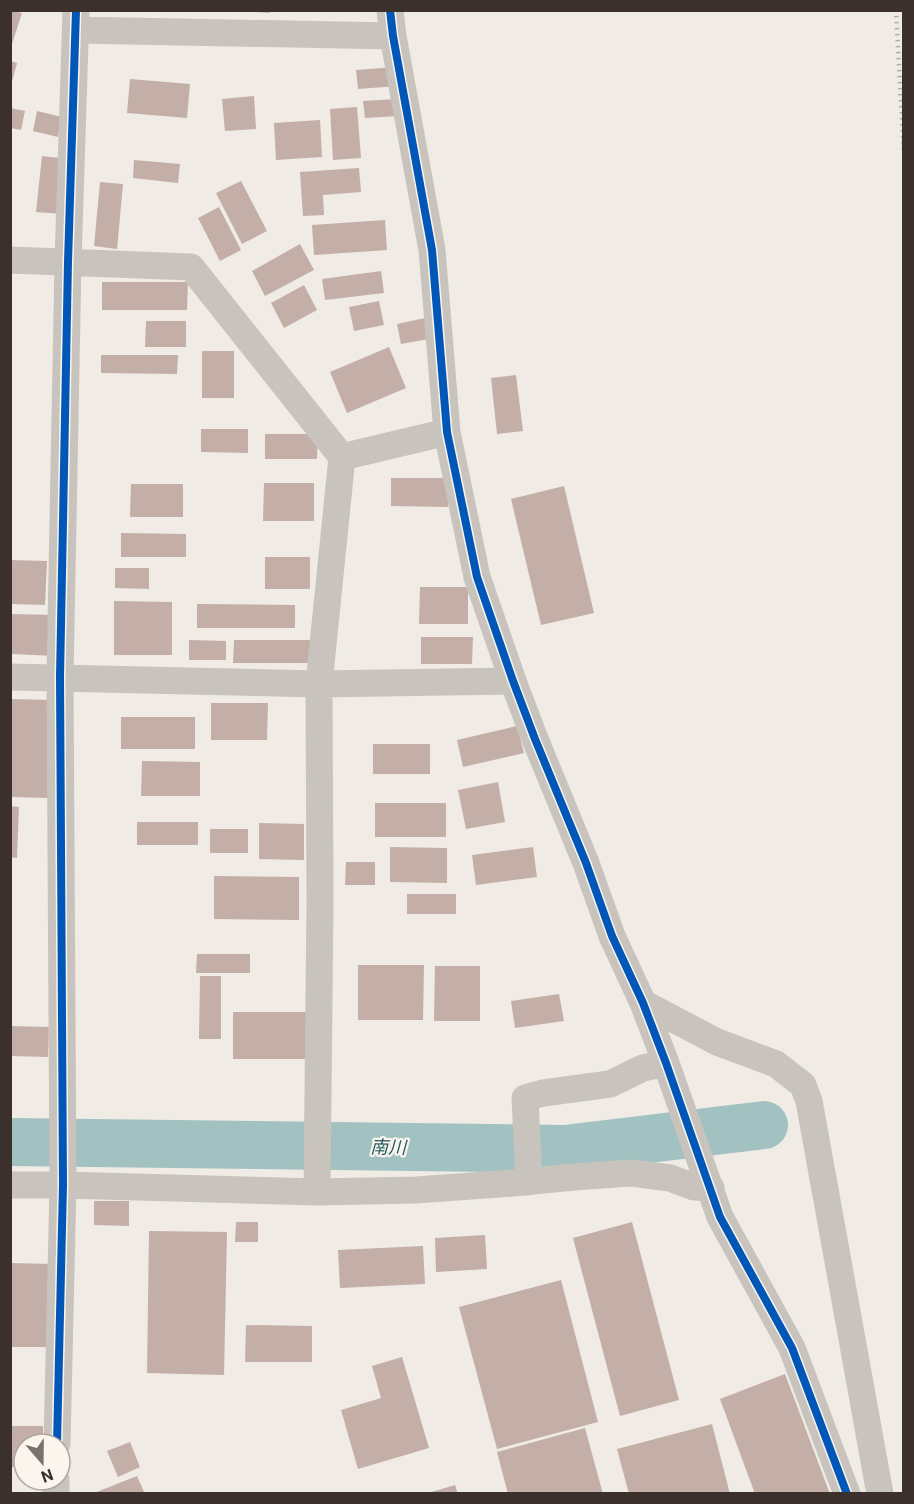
<svg xmlns="http://www.w3.org/2000/svg" width="914" height="1504" viewBox="0 0 914 1504" font-family="Roboto,'Noto Sans JP',sans-serif">
  <style>
    .lines { fill: none; stroke-linecap: round; stroke-linejoin: round }
    .river { stroke: #a1c2c1; stroke-width: 48 }
    .building { fill: #c3afa7 }
    .minor { stroke: #c9c3be; stroke-width: 27 }
    .rail { stroke: #b1aca8; stroke-width: 4.5; stroke-dasharray: 1.5 4.5; stroke-linecap: butt }
    .cycleway-casing { stroke: #fbf5ee; stroke-width: 11 }
    .cycleway { stroke: #0057b8; stroke-width: 8 }
    .labels { text-anchor: middle; dominant-baseline: central; stroke-width: 4.5; stroke-linejoin: round; paint-order: stroke }
    .water-label { font-size: 18px; font-style: italic; fill: #1f5a5e; stroke: #fbf5ee }
  </style>
  <rect width="100%" height="100%" fill="#f0ebe5"/>
  <g class="lines">
    <path class="river" d="M10,1142L565,1149L764,1125"/>
  </g>
  <path class="building" d="M10,10L22,13L11,47H10Z
    M255,10H270V13L255,12Z
    M10,61L17,63L11,85H10Z
    M396,67L398,86L358,89L356,70Z
    M130,79L190,84L187,118L127,113Z
    M254,96L256,129L225,131L222,99Z
    M396,99L398,116L365,118L363,101Z
    M357,107L361,158L333,160L330,109Z
    M10,108L25,111L21,130L10,128Z
    M37,111L62,117L58,137L33,131Z
    M320,120L322,157L276,160L274,123Z
    M42,156L69,159L63,214L36,212Z
    M134,160L180,164L178,183L133,178Z
    M359,168L361,192L323,195L324,215L303,216L300,172Z
    M241,181L267,231L242,244L216,193Z
    M100,182L123,184L117,249L94,246Z
    M219,207L241,250L220,261L198,218Z
    M385,220L387,250L314,255L312,225Z
    M300,244L314,270L265,296L252,271Z
    M381,271L384,293L325,300L322,279Z
    M102,282H188L187,310H102Z
    M304,285L317,310L284,328L271,303Z
    M379,301L384,325L354,331L349,307Z
    M430,317L434,338L401,344L397,324Z
    M146,321H186V347H145Z
    M389,347L406,388L347,413L330,372Z
    M202,351H234V398H202Z
    M101,355H178L177,374L101,373Z
    M516,375L523,431L497,434L491,378Z
    M201,429H248V453L201,452Z
    M265,434H318L317,459H265Z
    M391,478H448V507L391,506Z
    M264,483H314V521H263Z
    M131,484H183V517H130Z
    M564,486L594,613L541,625L511,499Z
    M121,533L186,534V557H121Z
    M265,557H310V589H265Z
    M10,560L47,561L45,605L10,604Z
    M115,568H149V589L115,588Z
    M420,587H468V624H419Z
    M114,601L172,602V655H114Z
    M197,604L295,605V628H197Z
    M10,614L57,615L56,656L10,654Z
    M421,637H473L472,664H421Z
    M189,640L226,641V660H189Z
    M234,640H312V663H233Z
    M10,699L54,700L51,798L10,797Z
    M211,703H268L267,740H211Z
    M121,717H195V749H121Z
    M517,726L524,753L463,767L457,740Z
    M373,744H430V774H373Z
    M142,761L200,762V796H141Z
    M498,782L505,822L466,829L458,790Z
    M375,803H446V837H375Z
    M10,806L19,807L17,858L10,857Z
    M137,822H198V845H137Z
    M259,823L304,824V860L259,859Z
    M210,829H248V853H210Z
    M390,847L447,848V883L390,882Z
    M533,847L537,877L476,885L472,855Z
    M346,862H375V885H345Z
    M214,876L299,877V920L214,919Z
    M407,894H456V914H407Z
    M197,954H250V973H196Z
    M358,965H424L423,1020H358Z
    M435,966H480V1021H434Z
    M200,976H221V1039H199Z
    M559,994L564,1021L515,1028L511,1001Z
    M233,1012H311V1059H233Z
    M10,1026L49,1027L48,1057L10,1056Z
    M94,1201H129V1226L94,1225Z
    M236,1222H258V1242H235Z
    M632,1222L679,1400L620,1416L573,1238Z
    M149,1231L227,1232L224,1375L147,1373Z
    M485,1235L487,1269L436,1272L435,1238Z
    M423,1246L425,1284L340,1288L338,1250Z
    M10,1263L56,1264L54,1347H10Z
    M561,1280L598,1422L497,1449L459,1307Z
    M246,1325L312,1326V1362H245Z
    M402,1357L429,1448L358,1469L341,1410L381,1398L372,1366Z
    M785,1374L830,1494H755L720,1399Z
    M712,1424L730,1494H629L617,1449Z
    M10,1426H43V1444H24V1467H10Z
    M585,1428L603,1494H508L497,1452Z
    M130,1442L140,1467L118,1477L107,1451Z
    M137,1476L145,1494H94V1493Z
    M455,1485L458,1494H428V1493Z"/>
  <g class="lines">
    <path class="minor" d="M390,10L393,36L432,250L447,432L477,577L513,681L535,739L586,863L612,936L643,1003L666,1063L720,1217L792,1348L847,1494
      M76,30L393,36
      M10,260L191,267L342,457L447,432
      M10,677L319,684L513,681
      M643,1003L717,1042L776,1064L803,1085L809,1101L880,1494
      M528,1182V1161L525,1098L543,1093L610,1084L643,1068L666,1063
      M10,1185H63L317,1192L416,1190L513,1183L574,1177L631,1173L670,1178L694,1187L711,1188
      M317,1192L320,903L319,684L342,457
      M57,1444L63,1185L60,677L68,262L76,10
      M56,1494V1480"/>
    <path class="rail" d="M896,10L904,154"/>
    <g class="cycleway-casing">
      <path id="cycleway" d="M390,10L393,36L432,250L447,432L477,577L513,681L535,739L586,863L612,936L643,1003L666,1063L720,1217L792,1348L847,1494
        M57,1444L63,1185L60,677L68,262L76,10"/>
    </g>
    <use href="#cycleway" class="cycleway"/>
  </g>
  <g class="labels">
    <g class="water-label">
      <text transform="translate(388 1147) rotate(1)">南川</text>
    </g>
  </g>
  <rect width="914" height="1504" fill="none" stroke="#3b302b" stroke-width="24"/>
  <g transform="translate(42 1462) rotate(160)"><circle r="28" fill="#fbf5ee" stroke="#aea6a0" stroke-width="1.5"/>
  <path d="M0-4.5L10 22L0 15L-10 22Z" fill="#7a716c"/>
  <text y="-9" font-size="16" font-weight="bold" text-anchor="middle" fill="#3b302b">N</text>
  </g>
</svg>
